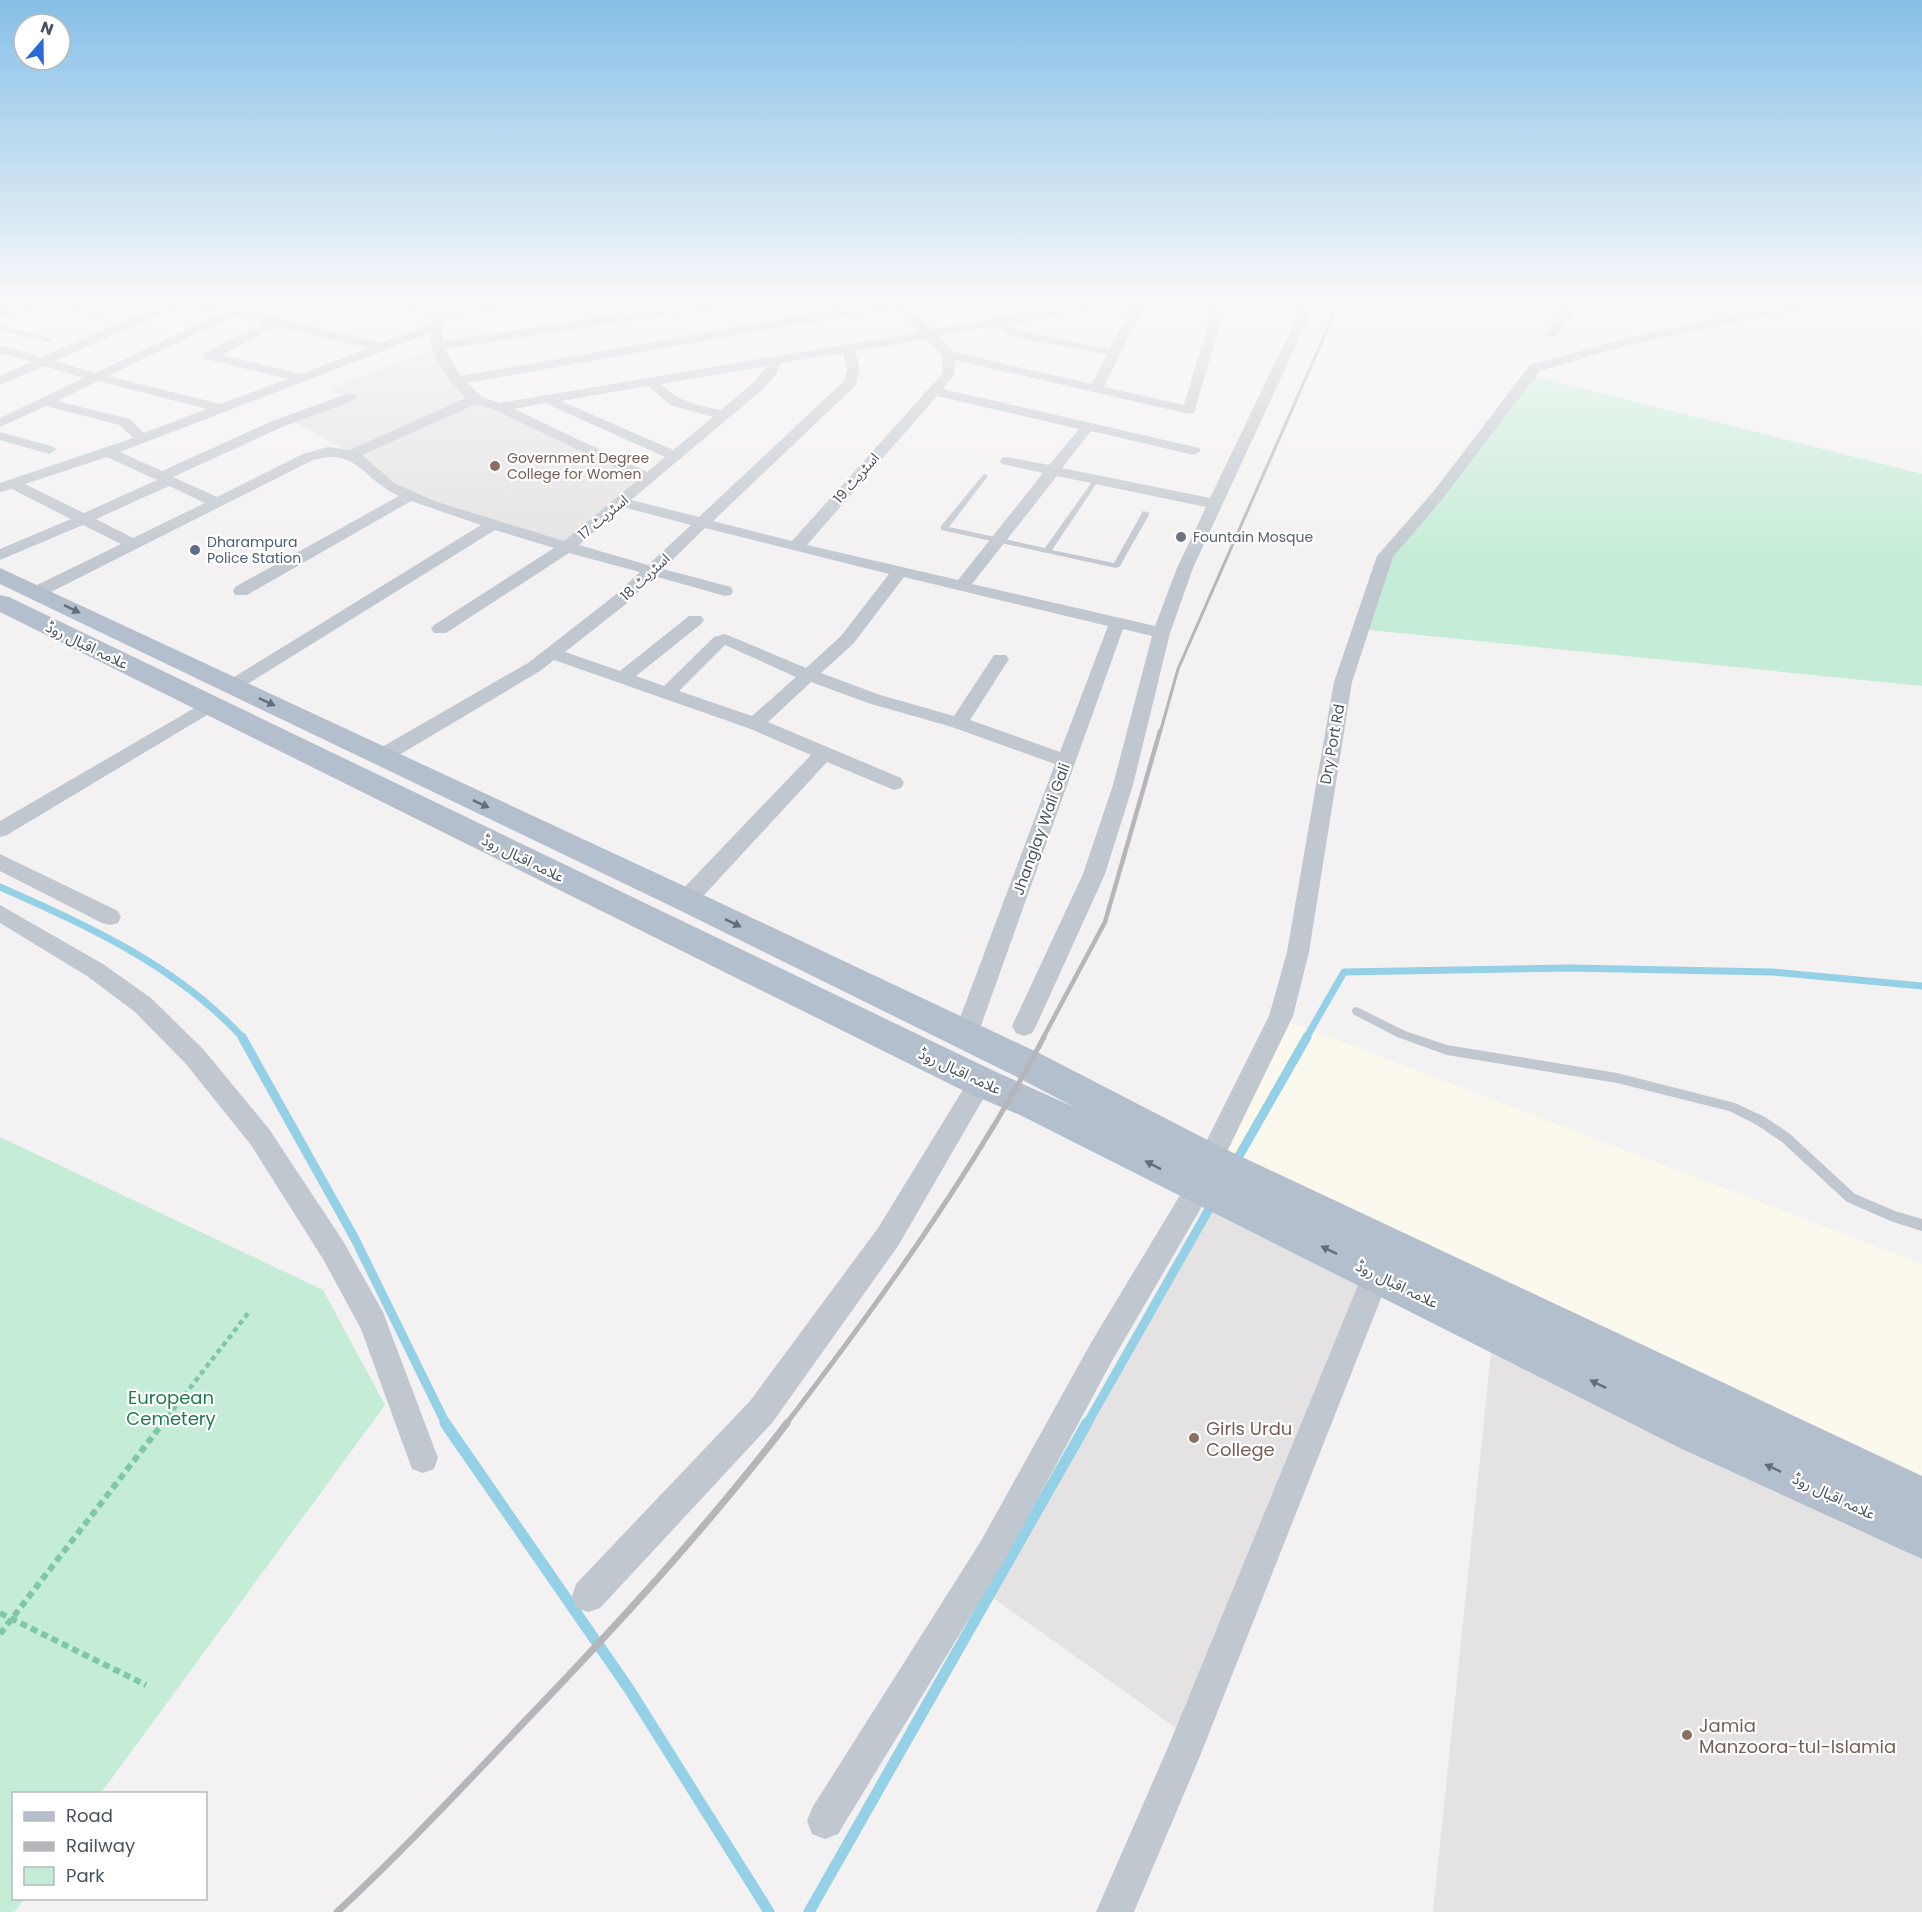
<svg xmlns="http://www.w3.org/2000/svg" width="1922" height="1912" viewBox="0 0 1922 1912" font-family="Poppins,'Noto Sans Arabic',sans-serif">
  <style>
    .commercial { fill: #fbf8ed }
    .education { fill: #e4e2e2 }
    .green { fill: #c4ecd6 }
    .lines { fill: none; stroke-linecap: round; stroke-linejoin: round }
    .stream-far2 { stroke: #94d0e6; stroke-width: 7 }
    .stream-far1 { stroke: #94d0e6; stroke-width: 9 }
    .stream { stroke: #94d0e6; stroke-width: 11 }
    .path-far1 { stroke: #7ec8a8; stroke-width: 4.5; stroke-dasharray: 5 4; stroke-linecap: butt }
    .path { stroke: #7ec8a8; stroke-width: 6; stroke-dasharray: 7 4.5; stroke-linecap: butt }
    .service { fill: #c0c7ce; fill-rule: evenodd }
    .minor { fill: #c0c7ce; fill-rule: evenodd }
    .primary { fill: #b3bfcd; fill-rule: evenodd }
    .rail-far3 { stroke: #b4b6ba; stroke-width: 3 }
    .rail-far2 { stroke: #b4b6ba; stroke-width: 4.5 }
    .rail-far1 { stroke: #b4b6ba; stroke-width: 5 }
    .rail { stroke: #b4b6ba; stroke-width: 7 }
    .oneway { fill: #646e79 }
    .education-dot { fill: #8d6e63; stroke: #fff; stroke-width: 2 }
    .worship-dot { fill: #6b7280; stroke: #fff; stroke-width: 2 }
    .service-dot { fill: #5c6f8a; stroke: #fff; stroke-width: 2 }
    .labels { text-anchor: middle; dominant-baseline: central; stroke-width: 4.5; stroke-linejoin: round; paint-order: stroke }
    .far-education-label { font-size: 14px; fill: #785e54; stroke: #fff; text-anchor: start }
    .far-street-label { font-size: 14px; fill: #4a535d; stroke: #fff }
    .far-worship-label { font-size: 14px; fill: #5b616d; stroke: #fff; text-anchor: start }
    .far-service-label { font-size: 14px; fill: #4e5e75; stroke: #fff; text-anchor: start }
    .street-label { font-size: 15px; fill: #4a535d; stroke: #fff }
    .near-park-label { font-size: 18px; fill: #1f7a51; stroke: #fff }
    .near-education-label { font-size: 18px; fill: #785e54; stroke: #fff; text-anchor: start }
  </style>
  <rect width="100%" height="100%" fill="#f3f1f1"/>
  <path class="commercial" d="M1288,1021L1922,1264V1491L1213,1160Z"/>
  <path class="education" d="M438,346L476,399L648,478L567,547L411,495L352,454L290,419L349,397L329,389Z
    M1213,1202L1373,1281L1187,1736L989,1595Z
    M1491,1353L1922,1559V1912H1433Z"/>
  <path class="green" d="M1530,375L1922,474V686L1360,629L1385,556Z
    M0,1137L323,1290L385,1405L101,1793L14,1794V1898L24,1899L14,1912H0Z"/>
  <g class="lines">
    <path class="stream-far2" d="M0,887C88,926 177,966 243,1038
      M1306,1038L1344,972L1570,968L1772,972L1922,986"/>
    <path class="stream-far1" d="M242,1037L355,1239L446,1424
      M1235,1163L1307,1037
      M1087,1424L1213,1202"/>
    <path class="stream" d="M445,1423L629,1689L769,1912
      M809,1912L1087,1423"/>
    <path class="path-far1" d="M162,1424L249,1312"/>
    <path class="path" d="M0,1613L146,1685
      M0,1634L163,1423"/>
    <path class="service" d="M46,300L104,313L107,315L104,317L44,303L43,302Z
      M0,326L51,339L52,340L49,342L0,330Z
      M985,474L988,476L949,527L1045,548L1094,479L1096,478L1099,480L1052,550L1114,563L1143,511L1150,513L1120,566L1116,568L941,530V526L983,475Z
      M1357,1007L1405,1031L1447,1045L1617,1073L1735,1103L1765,1117L1790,1134L1855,1194L1895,1211L1922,1219V1231L1893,1222L1847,1202L1782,1142L1757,1125L1729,1111L1617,1083L1447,1055L1397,1037L1353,1014L1352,1011L1353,1008Z"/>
    <path class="minor" d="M39,300H59L0,318V310Z
      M171,300H198L231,308L248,300H264L244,311L381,343L431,324V315L377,302L375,300H398L431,307L429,300H441L443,309L506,300H538L532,304L443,316V341L716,300H746L740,304L445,349L461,376L889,300H922L907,305L932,330L1096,300H1122L1116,304L1007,324L1022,331L1110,349L1135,300H1147L1104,387L1184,405L1215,300H1227L1194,413L1189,414L955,360L954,375L943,389L1199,448L1201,451L1194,455L1091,431L1062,468L1210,498L1302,307L1273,304L1267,300H1317L1193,568L1170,633L1133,785L1105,874L1036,1026L1032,1033L1024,1036L1016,1033L1012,1026L1083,874L1113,785L1152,636L1123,629L978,1034L974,1041L966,1044L958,1041L954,1034L1055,764L952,727L868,703L811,682L768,722L901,778L904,783L901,788L894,790L827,762L694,906L686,908L678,906L675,900L678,894L811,755L748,728L554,660L540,671L389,761L382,762L375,761L372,756L375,751L528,663L614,596L640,572L569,553L446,633H434L431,629L434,625L554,548L495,530L238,690H226L223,686L226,682L481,525L411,501L247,595H235L233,591L235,587L399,496C363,480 357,447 313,460L43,596H31L29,592L31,588L121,544L83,525L0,560V549L71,519L12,489L0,492V483L133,438L120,425L46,406L0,427V418L84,378L44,366L0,385V376L31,362L0,353V345L42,357ZM183,304L221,313L95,373L55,361ZM895,307L920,332L500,403L482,397L467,383ZM234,316L264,323L205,353L203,356L205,359L288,379L220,404L108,376ZM277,326L369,348L301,374L221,355ZM994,326L1014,337L1107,355L1092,384L953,352L938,336ZM430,333C430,357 450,382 466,398L350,450L328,447L303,454L217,497L173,477L282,427L355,400L357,397L355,394L350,393L272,421L162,471L120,452ZM926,339L943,356L942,374L792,541L713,521L855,386L860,369L855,351ZM843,353L847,369L844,381L699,517L631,500L763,389L776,375L780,363ZM767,366L753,383L721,410C698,406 678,401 661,384ZM98,381L207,409L144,433L130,419L57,401ZM648,386L670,405L713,417L673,450L561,401ZM937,396L1079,429L1049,465L1007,457L1002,458L1000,461L1002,464L1043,473L958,580L807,545ZM545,403L665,457L647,472L514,409ZM476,404L495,410L639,479L564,541L437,502L394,483L362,455ZM107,457L157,480L84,513L25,484ZM1057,476L1206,507L1177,568L1155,626L972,584ZM169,486L205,503L133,538L96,519ZM623,507L691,525L648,565L579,545ZM705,528L889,574L841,636L806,668L725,634L714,637L664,686L636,676L701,624L704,620L701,616H689L620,671L565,652L626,604L654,576L725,596L731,595L733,591L731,587L663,569ZM904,577L1108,626L1060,752L970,720L1009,659L1006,655H994L954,716L880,695L821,673L853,644ZM725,645L796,677L752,716L679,691Z
      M1571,300H1583L1556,337H1548L1546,334Z
      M1805,300H1829L1823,304L1632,344L1540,371L1443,498L1393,557L1352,682L1309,952L1293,1016L1222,1162L1208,1196L1112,1361L1003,1563L838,1834L825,1839L812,1834L807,1821L812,1808L981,1541L1092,1341L1188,1182L1201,1152L1269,1016L1287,952L1334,682L1377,556L1433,492L1530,365L1630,337Z
      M0,432L54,447L56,450L49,454L0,440Z
      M210,699L217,701L219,705L217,709L7,835L0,837V821Z
      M0,854L118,911L121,917L118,923L110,925L102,923L0,871Z
      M0,905L103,964L151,998L204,1050L269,1129L343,1241L383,1312L438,1458L434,1469L423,1473L412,1469L361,1329L323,1259L251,1145L186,1064L135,1012L87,976L0,923Z
      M981,1072L990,1075L993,1082L898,1246L772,1423L600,1608L588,1612L576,1608L572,1596L576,1584L750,1401L878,1228L972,1075Z
      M1377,1260L1387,1264L1391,1273L1200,1756L1134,1912H1096L1169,1745L1363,1273L1367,1264Z"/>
    <path class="primary" d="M0,568L697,892L1041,1054L1223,1148L1922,1476V1559L1680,1448L1020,1115L968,1093L0,612V595L9,597L994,1071L1076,1108L1015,1076L675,908L0,584Z"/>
    <path class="rail-far3" d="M1160,733L1178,669L1340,300"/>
    <path class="rail-far2" d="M1043,1038L1105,922L1160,731"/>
    <path class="rail-far1" d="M786,1424C881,1300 971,1175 1044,1037"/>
    <path class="rail" d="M337,1912C404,1850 466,1783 529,1717C619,1623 708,1526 787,1423"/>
  </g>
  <defs><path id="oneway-solid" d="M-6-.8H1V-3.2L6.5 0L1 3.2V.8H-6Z" transform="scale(1.5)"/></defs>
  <g class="oneway">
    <use href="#oneway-solid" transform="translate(72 609) rotate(26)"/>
    <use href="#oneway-solid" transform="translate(267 702) rotate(25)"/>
    <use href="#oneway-solid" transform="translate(481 804) rotate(25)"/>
    <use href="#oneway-solid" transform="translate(733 923) rotate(26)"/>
    <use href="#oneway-solid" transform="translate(1153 1165) rotate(-153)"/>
    <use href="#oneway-solid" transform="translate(1329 1250) rotate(-154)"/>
    <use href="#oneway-solid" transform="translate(1598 1384) rotate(-154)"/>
    <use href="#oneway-solid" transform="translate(1773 1468) rotate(-155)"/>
  </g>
  <linearGradient id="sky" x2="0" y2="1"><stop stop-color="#86bfe7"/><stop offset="0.53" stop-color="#faf9f9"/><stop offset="1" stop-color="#faf9f9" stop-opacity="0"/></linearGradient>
  <rect width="1922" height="568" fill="url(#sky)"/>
  <g class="education-dot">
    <circle cx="495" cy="466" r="6"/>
    <circle cx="1194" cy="1438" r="6"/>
    <circle cx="1687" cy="1735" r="6"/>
  </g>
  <circle class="worship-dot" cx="1181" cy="537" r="6"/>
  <circle class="service-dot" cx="195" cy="550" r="6"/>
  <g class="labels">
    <g class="far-education-label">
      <text x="507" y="458">Government Degree<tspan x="507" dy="16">College for Women</tspan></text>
    </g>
    <g class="far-street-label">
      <text transform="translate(856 478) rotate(-49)">اسٹریٹ 19</text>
      <text transform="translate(603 517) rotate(-40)">اسٹریٹ 17</text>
      <text transform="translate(645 577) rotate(-43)">اسٹریٹ 18</text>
    </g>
    <g class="far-worship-label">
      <text x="1193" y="537">Fountain Mosque</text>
    </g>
    <g class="far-service-label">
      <text x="207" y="542">Dharampura<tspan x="207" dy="16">Police Station</tspan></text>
    </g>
    <g class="street-label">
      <text transform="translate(87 645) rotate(26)">علامہ اقبال روڈ</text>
      <text transform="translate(1332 744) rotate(-80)">Dry Port Rd</text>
      <text transform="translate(1041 829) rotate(-70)">Jhanglay Wali Gali</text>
      <text transform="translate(523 858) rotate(26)">علامہ اقبال روڈ</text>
      <text transform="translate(960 1071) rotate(25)">علامہ اقبال روڈ</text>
      <text transform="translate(1397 1284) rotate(26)">علامہ اقبال روڈ</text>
      <text transform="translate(1834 1496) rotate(25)">علامہ اقبال روڈ</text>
    </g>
    <g class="near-park-label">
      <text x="171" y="1397">European<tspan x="171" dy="21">Cemetery</tspan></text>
    </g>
    <g class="near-education-label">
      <text x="1206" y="1428">Girls Urdu<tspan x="1206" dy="21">College</tspan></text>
      <text x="1699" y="1725">Jamia<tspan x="1699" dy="21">Manzoora-tul-Islamia</tspan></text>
    </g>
  </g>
  <rect x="12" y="1792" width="195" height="108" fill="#ffffff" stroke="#b7babe" stroke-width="1.5"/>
  <rect x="24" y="1812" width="30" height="9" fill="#b3bfcd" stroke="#b7babe" stroke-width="1.5"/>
  <text x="66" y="1822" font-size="18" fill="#4a535d">Road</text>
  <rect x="24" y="1842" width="30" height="9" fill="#b4b6ba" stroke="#b7babe" stroke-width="1.5"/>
  <text x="66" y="1852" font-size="18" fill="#4a535d">Railway</text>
  <rect x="24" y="1867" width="30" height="18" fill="#c4ecd6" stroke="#b7babe" stroke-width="1.5"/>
  <text x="66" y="1882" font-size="18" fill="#4a535d">Park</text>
  <g transform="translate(42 42) rotate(20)"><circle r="28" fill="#ffffff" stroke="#b7babe" stroke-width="1.5"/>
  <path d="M0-4.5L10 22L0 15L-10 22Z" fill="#286ad6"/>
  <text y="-9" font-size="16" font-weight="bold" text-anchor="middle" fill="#4a535d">N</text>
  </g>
</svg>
